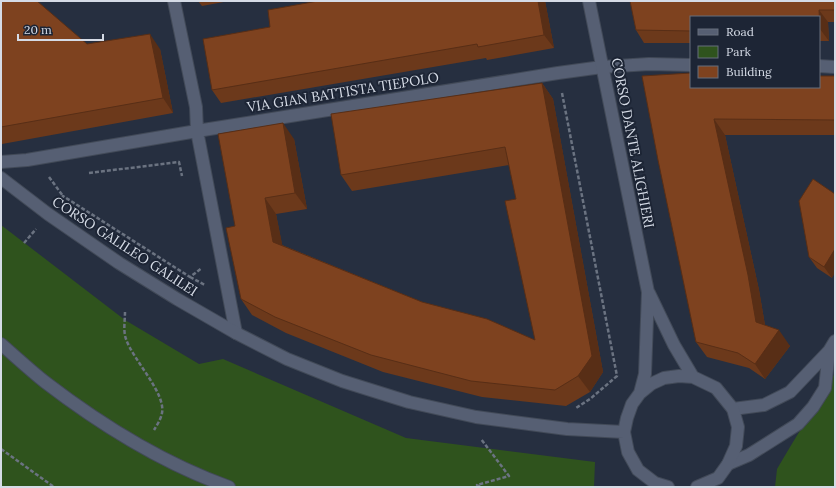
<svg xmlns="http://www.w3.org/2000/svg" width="836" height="488" viewBox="0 0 836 488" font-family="Lora,serif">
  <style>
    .green { fill: #2f531d }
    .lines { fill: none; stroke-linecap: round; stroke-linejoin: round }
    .minor-casing { stroke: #424a58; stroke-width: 14 }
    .tertiary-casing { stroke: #424a58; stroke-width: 14 }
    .path { stroke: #6b7381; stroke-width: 2.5; stroke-dasharray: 4 2; stroke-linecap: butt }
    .minor { stroke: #565f73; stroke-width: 12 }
    .tertiary { stroke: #565f73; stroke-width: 12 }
    .wall { fill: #6c391b }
    .shaded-wall { fill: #582e16 }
    .building { fill: #7e421f; stroke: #582e16 }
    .labels { text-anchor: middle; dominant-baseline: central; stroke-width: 4; stroke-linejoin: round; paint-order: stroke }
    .street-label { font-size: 14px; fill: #d5dbe6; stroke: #1d2535 }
  </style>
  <rect width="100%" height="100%" fill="#262f40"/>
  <path class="green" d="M1,225L125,320L199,364L223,359L406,438L595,462L594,487H1Z
    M835,373V487H775L777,469L790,447Z"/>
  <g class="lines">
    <g class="minor-casing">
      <path id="minor" d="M174,1L196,107L197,131L236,333
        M819,66L835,67
        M1,162L27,160L197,131L558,73L602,67L649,64L691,65
        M1,344C16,357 30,370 45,382C101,425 162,463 229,487
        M733,409L764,405L790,392L829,351L835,341
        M728,464L749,455L798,424L813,407L825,388L829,351"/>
    </g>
    <g class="tertiary-casing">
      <path id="tertiary" d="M589,1L648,292L645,374L640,393
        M1,178L48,214L119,263L177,299L236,333L287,359L342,381L409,402L476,417L567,429L624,432
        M649,293L674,345L693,377
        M668,487L655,483L638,470L628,452L624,432L627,418L632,404L640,393L651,384L664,378L679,376L693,377L716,388L733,409L738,427L736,446L728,464L718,478L697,487"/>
    </g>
    <path class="path" d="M562,93L617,376L590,399L576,408
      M89,173L179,162L182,176
      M49,177L63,196
      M62,198L63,196L190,277L202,268
      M24,243L36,229
      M190,277L205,285
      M125,312C125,320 123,331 126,339C133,360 166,393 162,413C161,419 157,425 154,430
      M1,449L54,487
      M480,487L477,485L509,476L481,439"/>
    <use href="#minor" class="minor"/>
    <use href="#tertiary" class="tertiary"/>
  </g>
  <path class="wall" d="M1,1L87,44L160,49L173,113L2,144L1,142Z
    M198,1H229L202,6Z
    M545,1L554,48L487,60L486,58L221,103L212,90Z
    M630,1H835V22H828L829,41H819V17H691V43H644L636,30Z
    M642,76H835V135H725L759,290L765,325L790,346L765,379L749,368L707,357L696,342Z
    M542,83L553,99L603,372L590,392L566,406L482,397L383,372L286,333L252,315L241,299L235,226L294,139L307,209L276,214L282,245L422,302L535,340L516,199L509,165L352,191L341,175Z
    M813,179L832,278L817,268L809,257Z"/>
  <path class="shaded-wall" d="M538,1H545L554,48L544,35Z
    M819,10L828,22L829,41L820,29Z
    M150,34L160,49L173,113L163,98Z
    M542,83L553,99L603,372L590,392L578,376Z
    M714,119L725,135L759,290L767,337L756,322Z
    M283,123L294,139L307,209L295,193Z
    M265,198L276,214L285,258L273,242Z
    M835,249V273L832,278L824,267Z
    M779,330L790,346L765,379L755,364Z"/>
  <path class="building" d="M1,1H37L87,44L150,34L163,98L1,127Z
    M318,1H538L544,35L478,47L477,44L212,90L203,39L270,27L268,10Z
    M630,1H835V10H819L820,29H819V17H691V31L636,30Z
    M691,73V87H819V76H835V120L714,119L748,275L756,322L779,330L755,364L738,353L696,342L658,160L642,76Z
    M542,83L592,356L578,376L555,390L471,381L371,355L275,317L241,299L226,228L235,226L218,134L283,123L295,193L265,198L273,242L422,302L487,319L535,340L505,201L516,199L505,147L341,175L331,114Z
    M813,179L835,194V249L824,267L809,257L799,201Z"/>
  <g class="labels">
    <g class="street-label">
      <text transform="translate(343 92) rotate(-9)">VIA GIAN BATTISTA TIEPOLO</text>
      <text transform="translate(633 143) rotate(79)">CORSO DANTE ALIGHIERI</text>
      <text transform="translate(125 246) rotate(33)">CORSO GALILEO GALILEI</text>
    </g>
  </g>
  <rect width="836" height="488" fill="none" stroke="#d5dbe6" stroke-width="4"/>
  <rect x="690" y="16" width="130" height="72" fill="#1d2535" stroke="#676e7c"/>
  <rect x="698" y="29" width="20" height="6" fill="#565f73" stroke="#676e7c"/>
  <text x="726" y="36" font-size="12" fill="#d5dbe6">Road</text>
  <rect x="698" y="46" width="20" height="12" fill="#2f531d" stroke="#676e7c"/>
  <text x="726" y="56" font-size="12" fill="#d5dbe6">Park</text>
  <rect x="698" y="66" width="20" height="12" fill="#7e421f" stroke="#676e7c"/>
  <text x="726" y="76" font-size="12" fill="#d5dbe6">Building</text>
  <path d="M18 34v6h85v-6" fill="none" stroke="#d5dbe6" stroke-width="2"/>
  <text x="24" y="34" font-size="12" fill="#d5dbe6" stroke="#1d2535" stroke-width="3" paint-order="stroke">20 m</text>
</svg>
